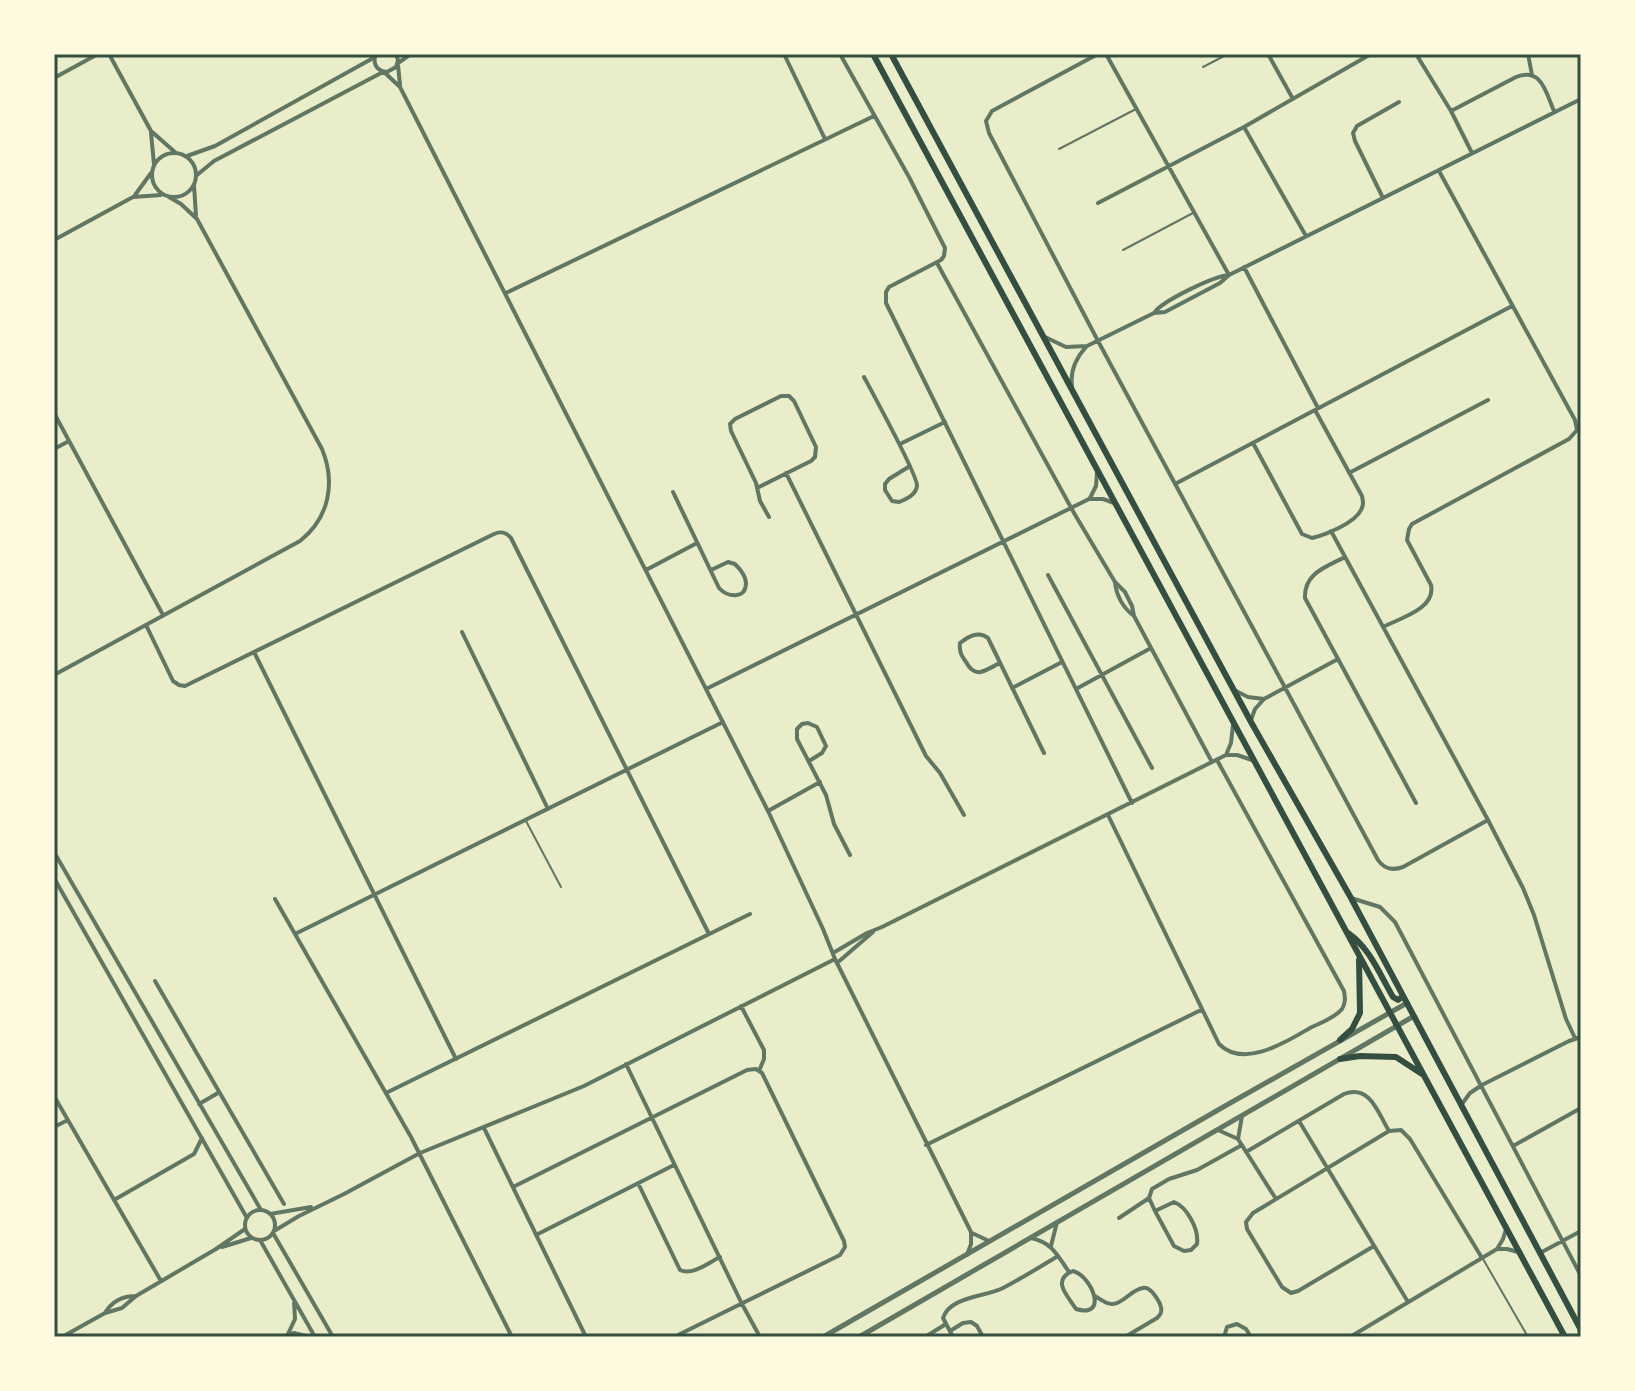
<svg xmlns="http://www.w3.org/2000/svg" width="1635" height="1391" viewBox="0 0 1635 1391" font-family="Cabin,sans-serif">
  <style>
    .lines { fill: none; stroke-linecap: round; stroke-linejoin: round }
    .service { stroke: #617663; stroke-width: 2 }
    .minor { stroke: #617663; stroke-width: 4 }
    .tertiary { stroke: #617663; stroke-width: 5 }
    .primary { stroke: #344e41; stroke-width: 6 }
    .neatline { fill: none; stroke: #344e41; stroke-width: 3 }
  </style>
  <rect width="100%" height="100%" fill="#e9edc9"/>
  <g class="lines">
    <path class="service" d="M1203,67L1228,54
      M1059,149L1136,109
      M1123,250L1193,213
      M526,821L561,887
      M1483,1259L1528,1337"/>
    <path class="minor" d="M109,54L151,131L176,153
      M376,54C372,64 377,71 387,72L396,67L398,60L396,54
      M784,54L825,139
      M840,54L909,177L945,248L944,256L941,260L889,287L886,292V303L1132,803
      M1098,54L992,111L986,121L989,133L1098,341L1378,860C1384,869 1392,871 1403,867L1488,820
      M1106,54L1229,275
      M1268,54L1293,99
      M1416,54L1451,111L1472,153
      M1528,54L1532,75
      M398,63L411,54
      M398,65L400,85
      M384,72L400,87L768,811L823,929L835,959L971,1232V1244L967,1255
      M54,78L98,54
      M1451,111L1516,77C1542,67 1546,93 1554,111
      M1244,127L1306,236
      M151,133L154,164
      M152 175a22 22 0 1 1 44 0a22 22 0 1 1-44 0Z
      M187,156L215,146L375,57
      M197,175L214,161L383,72
      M194,185L196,216
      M135,195L151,173
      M1383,198L1355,141L1353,133L1357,126L1399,102
      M1098,203L1244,127L1371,54
      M54,240L133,197L161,195
      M937,263L1074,513L1115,582L1125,592L1132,606L1134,616L1212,762
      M1244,267L1318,408
      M506,293L874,116
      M1154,313C1162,301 1214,276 1229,275
      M1045,337L1066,347L1087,346L1154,313L1165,312L1220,283L1229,275L1581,99
      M864,377C872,392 918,476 917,486C916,495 906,499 899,502L892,501L885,490V484L889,479L910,466
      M1072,386C1070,371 1075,359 1086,347
      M54,413L163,615
      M1253,443L1302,534L1312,538C1325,535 1355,523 1361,510C1364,504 1363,502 1362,496L1315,410
      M900,444L945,422
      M54,449L69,441
      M786,473L926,756L940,773L964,815
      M1349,473L1488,400
      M1175,484L1512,306
      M757,488L811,461L815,457L816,447L794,401L789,396H781L735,419L730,424L731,431L756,483L760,501L769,517
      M673,492L719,588C727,597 746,600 746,583C746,576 739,568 735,564L728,562L711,570
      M1090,498L1096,486L1097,472
      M1331,531L1488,820L1523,888L1534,915L1566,1019L1575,1038
      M1345,557C1326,567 1304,573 1305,598L1416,803
      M646,570L697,543
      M1048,575L1152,768
      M1115,582C1116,595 1123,608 1134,616
      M146,625L173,681L179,685L185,686L494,534C501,531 506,532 511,538L709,934
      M1383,627C1400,618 1436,609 1431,585L1407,540L1409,529L1412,524L1569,439L1577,430L1575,420L1439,171
      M462,632L548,809
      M254,652L456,1059
      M1000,663C985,670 976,680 966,662C961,655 959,651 960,643C968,637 978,630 988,638L1044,753
      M54,675L300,541C329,518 336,483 322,449L197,219L181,204L169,197
      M1012,688L1062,662
      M706,689L1089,499H1103L1114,503
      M1076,689L1151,648
      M1236,691L1248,697L1264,699
      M1251,720L1255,709L1264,699L1338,659
      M1226,755L1231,743L1233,725
      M809,761L822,753L826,746L817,727L808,723L802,724L797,729V739L826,795L834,824L850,855
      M768,811L820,782
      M1108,815L1219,1044C1244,1069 1286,1042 1310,1028C1320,1023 1335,1018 1342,1009C1346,1003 1345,997 1344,991L1217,760
      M54,852L261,1210
      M54,878L247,1218
      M1351,898L1380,907L1395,922L1581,1276
      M275,899L411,1137L512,1337
      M295,934L723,722
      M833,953L867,933L882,927L1226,755H1237L1252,760
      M837,963L873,932
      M155,981L284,1204
      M741,1006L764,1050V1059L759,1071
      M626,1064L742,1304L760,1337
      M386,1093L750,914
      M54,1096L161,1281
      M199,1104L218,1093
      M1462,1104L1470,1093L1482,1085L1569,1041L1581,1037
      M1299,1121L1408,1302
      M54,1127L68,1120
      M484,1128L586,1337
      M1218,1130L1238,1139L1276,1199
      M1238,1139L1242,1116
      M926,1145L1201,1010
      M1513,1146L1581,1108
      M1246,1152L1344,1094C1370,1084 1378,1113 1389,1131
      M638,1183L680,1270C692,1276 708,1263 720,1257
      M513,1187L747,1070L756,1069L762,1073L844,1241L845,1247L840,1255L674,1337
      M114,1200L194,1154L202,1138
      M1174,1202C1187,1207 1199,1229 1197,1244L1191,1250L1184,1251L1174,1246L1155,1211Z
      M245 1225a15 15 0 1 1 30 0a15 15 0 1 1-30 0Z
      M1155,1211L1149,1198L1152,1189L1169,1179L1197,1170L1242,1145
      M270,1214L311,1207
      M1119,1218L1149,1198
      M274,1231L299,1216L344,1194L420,1153L584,1086L835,959
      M273,1233L333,1337
      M972,1233L989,1241
      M536,1235L674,1165
      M1031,1238C1053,1243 1057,1255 1069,1272
      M260,1240L315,1337
      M1051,1246L1057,1222
      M1374,1246L1298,1291L1291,1293L1282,1287L1247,1229L1246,1222L1253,1213L1389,1131L1401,1130L1410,1139L1482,1258
      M222,1247L251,1238
      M1497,1249H1507L1518,1252
      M1540,1253L1581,1231
      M1073,1271C1092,1276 1109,1319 1076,1309C1067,1295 1051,1280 1073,1271Z
      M1095,1296C1100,1299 1107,1305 1113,1304C1124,1303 1132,1289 1143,1288C1151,1286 1163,1305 1161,1312C1161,1314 1159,1316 1157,1318L1125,1337
      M105,1313C112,1301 122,1296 136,1296
      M950,1331L963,1323L971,1322L977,1326L983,1337
      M288,1334L295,1319L294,1302
      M62,1337L105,1313L122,1308L136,1296L216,1249L245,1229
      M282,1337L294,1333L310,1337
      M925,1337L946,1324
      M953,1337L943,1318C950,1296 986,1297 1003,1288C1022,1278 1040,1267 1058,1256
      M1224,1337L1227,1327L1237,1324L1246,1329L1251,1337
      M1350,1337L1497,1249L1503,1239L1506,1229"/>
    <path class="tertiary" d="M823,1337L1225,1106L1407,1003
      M859,1337L1414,1016"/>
    <path class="primary" d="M873,54L1565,1337
      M891,54L1251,722L1351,898L1581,1330
      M1348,933C1370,948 1380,975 1393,997L1398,1000L1403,996
      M1340,1040L1352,1029L1360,1013L1359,960
      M1340,1059L1360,1056L1396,1057L1422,1074"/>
  </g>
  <rect width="1635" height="1391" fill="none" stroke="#fefae0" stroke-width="112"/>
  <rect x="56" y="56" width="1523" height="1279" class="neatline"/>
</svg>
